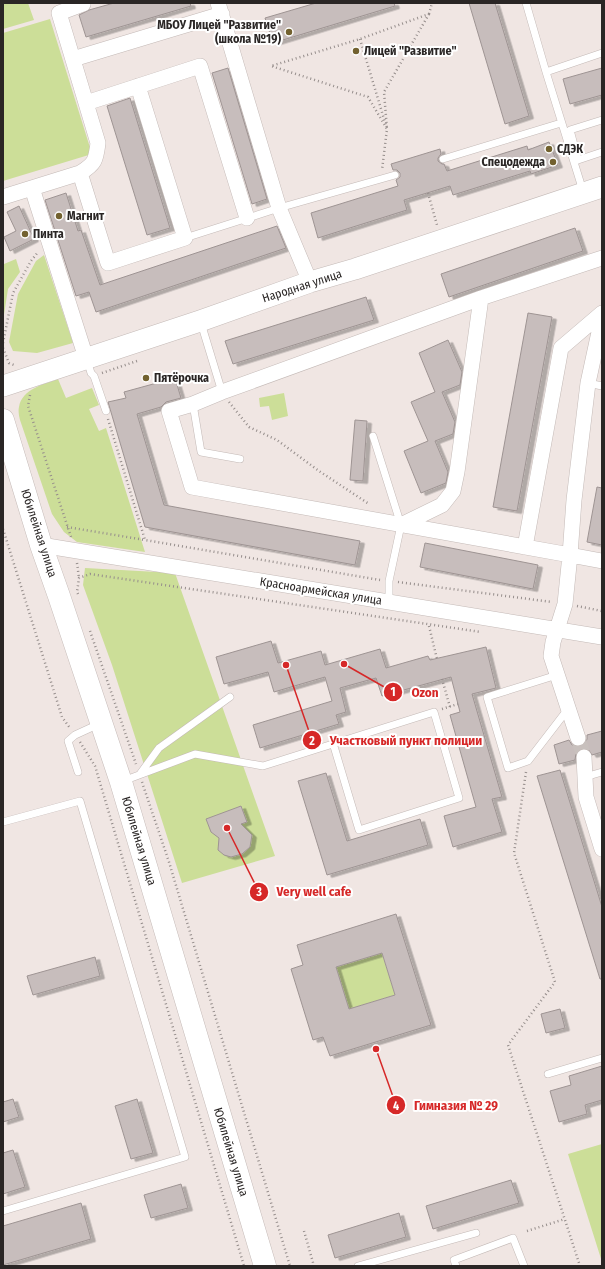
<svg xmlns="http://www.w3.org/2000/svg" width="605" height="1269" viewBox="0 0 605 1269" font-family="'Fira Sans Condensed',sans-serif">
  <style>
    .green { fill: #ccde98 }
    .building { fill: #c7bdbc; stroke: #9e9493; fill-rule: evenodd; filter: url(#shadow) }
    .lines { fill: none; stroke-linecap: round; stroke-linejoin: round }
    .street-tunnel { stroke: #c8c0bd; stroke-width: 15; stroke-dasharray: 15 8; stroke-linecap: butt }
    .lane-casing { stroke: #c4bab7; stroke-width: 8 }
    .street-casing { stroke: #c4bab7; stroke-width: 16 }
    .secondary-casing { stroke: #c4bab7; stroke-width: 22 }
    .primary-casing { stroke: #c4bab7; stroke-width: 23 }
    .path { stroke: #968e8c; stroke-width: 2.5; stroke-dasharray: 1 3; stroke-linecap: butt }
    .lane { stroke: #fff; stroke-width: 7 }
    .street { stroke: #fff; stroke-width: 15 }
    .secondary { stroke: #fff; stroke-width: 21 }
    .primary { stroke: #fff; stroke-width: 22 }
    .poi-dot { fill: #72612f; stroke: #fff; stroke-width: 1.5 }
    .labels { text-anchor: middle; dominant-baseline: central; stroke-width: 4; stroke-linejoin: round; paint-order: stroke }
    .poi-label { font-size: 12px; font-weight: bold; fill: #2a2625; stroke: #fff; text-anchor: start }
    .street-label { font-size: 12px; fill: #2a2625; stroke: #fff }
    .leader { fill: none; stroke: #d62828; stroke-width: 1.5 }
    .callout-dot { fill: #d62828; stroke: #fff; stroke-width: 1.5 }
    .mark-label { font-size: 12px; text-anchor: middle; font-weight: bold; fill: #fff }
    .callout-label { font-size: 13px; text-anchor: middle; font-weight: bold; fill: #d62828; stroke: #fff; stroke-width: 4; stroke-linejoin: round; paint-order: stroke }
  </style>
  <defs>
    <filter id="shadow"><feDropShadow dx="4.5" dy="2.5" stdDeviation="0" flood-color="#0004"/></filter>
  </defs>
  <rect width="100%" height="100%" fill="#f0e6e3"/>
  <path class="green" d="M3,3H28L34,20L3,29Z
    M50,19L92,154L3,181V33Z
    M44,255L73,343L37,353L13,351L9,342L18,294L36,261Z
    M16,259L20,272L8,289L3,321V263L4,264Z
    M58,379L66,398L92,388L99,405L89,409L99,431L106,428L145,552L77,542L64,532L52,514L20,420C19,416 18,411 19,407C22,389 44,384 58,379Z
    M284,393L288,416L272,420L269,406L260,407L259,398Z
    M85,568L175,573L275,856L182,883L112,665L83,585Z
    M382,953L395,995L349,1009L336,967Z
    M602,1144V1262L568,1154Z"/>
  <path class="building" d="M114,3H190L191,6L86,37L79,15L89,10Z
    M316,3H394L395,6L273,43L265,18Z
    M469,3H495L529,116L505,124Z
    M228,68L267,199L252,204L212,73Z
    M602,68V95L570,104L563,79Z
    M130,98L170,228L147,235L107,106Z
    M549,142L558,165L531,174L530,171L453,195L450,186L404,200L407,210L318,238L311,213L398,186L396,180L400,177V173L397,170H393L391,164L440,149L441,154L438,158V161L442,164H444L447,171L527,146L528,150Z
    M66,193L78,231L81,230L100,285L277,226L286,248L96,312L89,292L76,296L45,200Z
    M19,206L34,239L10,251L4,237L16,231L7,212Z
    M575,228L583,251L449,297L441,274Z
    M366,297L374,320L233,364L225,341Z
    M528,313L552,317L517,511L493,507Z
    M448,340L462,372L460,385L442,392L455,422L453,434L435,441L448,472L446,483L421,493L404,451L428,441L411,402L435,392L419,353Z
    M175,378L181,398L166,402L161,407L137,414L164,505L360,541L355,565L145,527L108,402L126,398L124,392Z
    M355,420L367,421L363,481L350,480Z
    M597,487L602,488V545L587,542Z
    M425,543L538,565L533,589L420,567Z
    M271,641L278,663L321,651L325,665L380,649L386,668L428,656L430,660L486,647L496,688L472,694L502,797L492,799L502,832L453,847L444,816L476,807L450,715L460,712L451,677L382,696L376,678L340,688L346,712L336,715L339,724L260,748L253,725L332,701L325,677L274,692L268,672L224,684L216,657Z
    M602,731V752L592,755L588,749L583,748L579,749L576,753L575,760L559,764L554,745L569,740L572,745L577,747H580L585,744L587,739V735Z
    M560,770L602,907V979H600L537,776Z
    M326,773L347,841L420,819L428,845L327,875L298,781Z
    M241,806L247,822L241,824L252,835L250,847L242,854L231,857L224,855L218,850L219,838L211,832L206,819Z
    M396,914L431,1025L330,1056L323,1037L313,1040L291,969L303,965L297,945ZM382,953L395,995L349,1009L336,967Z
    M95,957L100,976L33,995L27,976Z
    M560,1009L565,1028L546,1033L541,1014Z
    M602,1066V1100L585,1105L587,1114L559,1122L550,1091L571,1085L569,1076Z
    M13,1099L19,1117L3,1122V1102Z
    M137,1099L153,1153L131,1159L115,1106Z
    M13,1150L25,1187L3,1194V1153Z
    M511,1180L519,1203L433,1229L426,1206Z
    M181,1184L188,1208L151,1218L144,1195Z
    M81,1203L91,1239L3,1265V1226Z
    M399,1213L406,1237L335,1258L328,1235Z"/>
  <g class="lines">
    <path class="street-tunnel" d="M578,738L584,757"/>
    <g class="lane-casing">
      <path id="lane" d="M526,3L546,72L583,191
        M546,72L602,53
        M602,120L570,130L578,160L602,152
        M443,159L561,123
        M185,238L279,208L395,175
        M201,323L222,392
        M87,360L91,373L94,376L106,411
        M588,383L602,386
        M193,404L201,452L240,459
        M373,436L401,525L389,581V602
        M557,675L487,697L508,768L528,761L568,709
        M78,772L68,741L75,735L99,724
        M140,774L159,748L230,697
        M585,777L602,772
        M123,781L195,754L263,766L434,712L459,798L359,830L333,743
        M3,822L80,801L185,1157L3,1211
        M548,1074L602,1058
        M358,1266L476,1233
        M456,1266L454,1260L513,1238L524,1266"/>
    </g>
    <g class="street-casing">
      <path id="street" d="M218,3L279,208L310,282
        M73,59L222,14
        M86,103L200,66L247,218
        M80,173L108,263L185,238L138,86
        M32,188L86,358
        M3,197L80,173C95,164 96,160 98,143L59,13L83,4V3
        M602,329L599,332L588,383L574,500L570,555L602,561
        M401,525L442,505L453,491L457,472L481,298
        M41,545L602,637
        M525,547L561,348L602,313
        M578,738L551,656L553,642L565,604L570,555L192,487L169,411L193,404L222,392L481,298L602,258
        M584,757L586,797L602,849"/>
    </g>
    <g class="secondary-casing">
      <path id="secondary" d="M3,386L200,321L310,282L355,269L602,187"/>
    </g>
    <g class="primary-casing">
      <path id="primary" d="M3,420L41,545L59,596L121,782L265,1266"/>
    </g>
    <path class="path" d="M429,14L384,92L387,129L368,97L271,66L360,39Z
      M429,14L432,3
      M360,39L387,129L382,170
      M428,193L437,225
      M3,343L13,293L31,261L38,252
      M3,348L9,363L14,365
      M102,373L137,361
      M30,395L28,406L71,537
      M229,402L249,427L277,440L319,471L369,504
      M108,419L145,540L380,580
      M67,527L145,540
      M3,529L62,717L70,728
      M77,563L79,578
      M398,582L552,602
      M78,594L77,592L79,578L90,574L481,632
      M577,606L602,611
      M429,626L437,659
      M90,631L136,764
      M442,679L450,707
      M442,709L458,704
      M80,742L95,766L244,1266
      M526,772L514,853L555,982L508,1045L580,1266
      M142,782L169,862L290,1266
      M304,1231L314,1266
      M527,1231L565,1219"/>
    <use href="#lane" class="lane"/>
    <use href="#street" class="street"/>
    <use href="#secondary" class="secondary"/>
    <use href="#primary" class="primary"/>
  </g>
  <g class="poi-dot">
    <circle cx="289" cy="32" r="4"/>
    <circle cx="356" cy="51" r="4"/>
    <circle cx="549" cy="149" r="4"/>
    <circle cx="553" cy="162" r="4"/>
    <circle cx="59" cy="216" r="4"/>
    <circle cx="25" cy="234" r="4"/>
    <circle cx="146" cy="378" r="4"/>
  </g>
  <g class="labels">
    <g class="poi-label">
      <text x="281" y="25" text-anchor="end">МБОУ Лицей "Развитие"<tspan x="281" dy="14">(школа №19)</tspan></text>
      <text x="364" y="51">Лицей "Развитие"</text>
      <text x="557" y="149">СДЭК</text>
      <text x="545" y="162" text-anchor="end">Спецодежда</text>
      <text x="67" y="216">Магнит</text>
      <text x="33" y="234">Пинта</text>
      <text x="154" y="378">Пятёрочка</text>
    </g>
    <g class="street-label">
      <text transform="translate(302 286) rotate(-18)">Народная улица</text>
      <text transform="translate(39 533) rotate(72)">Юбилейная улица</text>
      <text transform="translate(321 591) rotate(9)">Красноармейская улица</text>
      <text transform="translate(139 841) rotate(73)">Юбилейная улица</text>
      <text transform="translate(231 1152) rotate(73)">Юбилейная улица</text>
    </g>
  </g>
  <path class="leader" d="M344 664L393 692M286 665L312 740M227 828L259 892M376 1049L396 1105"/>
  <g class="callout-dot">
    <circle cx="344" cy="664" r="4"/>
    <circle cx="286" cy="665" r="4"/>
    <circle cx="227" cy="828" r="4"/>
    <circle cx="376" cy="1049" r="4"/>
    <circle cx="393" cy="692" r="10"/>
    <circle cx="312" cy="740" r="10"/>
    <circle cx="259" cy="892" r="10"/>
    <circle cx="396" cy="1105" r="10"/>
  </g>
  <g class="mark-label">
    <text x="393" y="696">1</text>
    <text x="312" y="745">2</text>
    <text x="259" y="896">3</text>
    <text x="396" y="1110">4</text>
  </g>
  <g class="callout-label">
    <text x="425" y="697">Ozon</text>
    <text x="406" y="745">Участковый пункт полиции</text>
    <text x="314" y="896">Very well cafe</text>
    <text x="456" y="1110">Гимназия № 29</text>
  </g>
  <rect width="605" height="1269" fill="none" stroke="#2a2625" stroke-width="8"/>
</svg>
